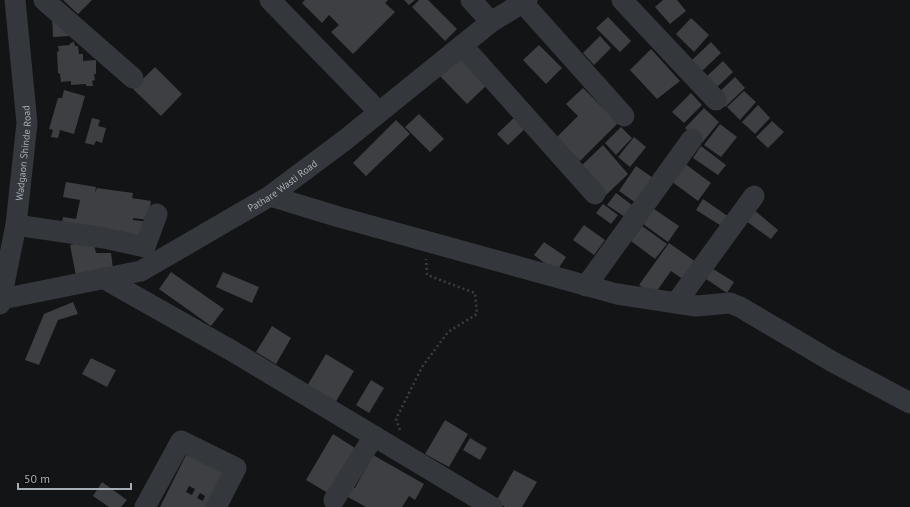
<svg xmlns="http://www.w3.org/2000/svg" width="910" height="507" viewBox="0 0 910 507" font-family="'PT Sans',sans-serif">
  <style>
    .building { fill: #3d3f43; fill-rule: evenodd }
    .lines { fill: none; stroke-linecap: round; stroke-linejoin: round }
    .path { stroke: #3a3e42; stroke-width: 2.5; stroke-dasharray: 2 3; stroke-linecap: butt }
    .minor { stroke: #34373b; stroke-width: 21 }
    .labels { text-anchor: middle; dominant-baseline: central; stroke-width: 3; stroke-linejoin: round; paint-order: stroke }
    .street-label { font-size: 10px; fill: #a4aeb7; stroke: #0e0f11 }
  </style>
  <rect width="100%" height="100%" fill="#131416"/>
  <path class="building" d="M63,0H92L78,14Z
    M305,0H388L385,3L395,12L353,54L331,32L339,25L329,15L322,23L302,3Z
    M404,0H415L409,5Z
    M419,0H428L457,29L445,41L412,7Z
    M663,0H677L686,11L670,24L655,7Z
    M52,16L70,36L53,37Z
    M608,17L631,41L620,52L596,28Z
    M691,18L709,35L694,52L676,34Z
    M600,36L611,48L594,65L583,53Z
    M74,42L75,46H78L79,54H83V61L96,60V74H94L95,80L92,81L93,86H86V84L71,85V81L61,82L60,74L58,73L57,52L59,51L58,46L70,45V43Z
    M711,42L721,53L701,72L691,61Z
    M539,45L562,68L546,84L523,60Z
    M651,49L680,81L657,99L630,70Z
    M459,57L487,85L467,104L440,76Z
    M723,61L733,72L714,90L704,79Z
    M155,67L182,94L161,116L133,89Z
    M735,77L745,88L725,107L715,96Z
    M583,88L618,123L580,161L556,138L578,116L566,104Z
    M64,90L85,96L74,134L60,130L58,138L51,137L53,130L49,129L58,98H62Z
    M744,91L756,102L740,120L727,107Z
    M691,93L702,105L684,123L672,112Z
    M758,105L770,118L755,134L742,122Z
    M704,108L719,122L702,143L685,128Z
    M519,113L530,124L508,145L497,134Z
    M419,114L444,139L430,152L405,127Z
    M92,118L100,120L98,126L106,128L102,143L96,141L94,145L85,143Z
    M396,120L410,134L366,176L353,163Z
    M772,121L784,132L768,148L756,137Z
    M720,124L737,137L721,157L704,145Z
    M621,127L632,138L616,155L605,143Z
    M634,137L646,147L630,167L618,157Z
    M603,145L628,174L604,197L579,168Z
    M701,146L726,165L718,175L693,158Z
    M684,163L711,183L698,201L671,181Z
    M636,166L656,180L639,205L619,191Z
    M66,182L96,187L95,193L97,188L133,193L132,198L151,201L148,220L133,218V220L149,222L139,238L62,224L63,217L76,219L80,200L63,197Z
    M616,193L636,208L628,219L607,205Z
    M703,199L729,217L723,227L696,210Z
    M603,204L618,215L611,224L596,213Z
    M654,209L679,226L668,242L643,224Z
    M754,210L778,230L771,239L746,221Z
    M584,225L605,240L594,255L573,240Z
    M642,226L667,244L655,259L631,241Z
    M93,240L96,253H111L113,269L76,276L70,245Z
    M544,242L566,257L556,272L534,255Z
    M669,243L699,264L687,282L671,271L654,295L639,285Z
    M710,267L734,282L727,293L703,277Z
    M171,272L224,309L211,326L159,289Z
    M223,272L259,287L252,303L216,287Z
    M73,302L78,314L58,320L39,365L25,360L44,314Z
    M272,326L291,338L276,364L256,352Z
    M326,354L354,371L335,403L307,386Z
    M91,358L116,370L107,387L82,374Z
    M371,380L384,388L369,413L356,405Z
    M445,420L468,434L449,467L425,454Z
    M333,434L355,448L328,493L306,480Z
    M470,438L487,448L480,460L463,450Z
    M189,449L230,470L211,507H160ZM189,486L195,489L192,495L186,492ZM200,493L205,496L203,501L197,498Z
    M373,455L424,484L415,500L409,496L402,507H366L346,496L351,486L355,488Z
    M514,470L537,482L522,507H505L496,501Z
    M102,482L127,500L121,507H109L93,496Z"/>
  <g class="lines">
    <path class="path" d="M400,430L396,419L422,367L448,332L477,314L475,293L427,275L426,259"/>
    <g class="minor">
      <path d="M44,0L133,78"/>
      <path d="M270,0L379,112"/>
      <path d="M471,0L491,22"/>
      <path d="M622,0L716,100"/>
      <path d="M523,3L624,116"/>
      <path d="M462,45L595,194"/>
      <path d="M270,196L339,217L617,294L696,306L730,303L740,307L833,362L910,403"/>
      <path d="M16,225L104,238L145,247L157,214"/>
      <path d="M103,278L234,352L492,507"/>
      <path d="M586,286L692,139"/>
      <path id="s1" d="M2,299L141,271L270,196L345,140L491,22L527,0"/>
      <path d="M676,303L754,196"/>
      <path id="s2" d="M0,304L16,225L27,123L15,0"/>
      <path d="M334,500L374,436"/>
      <path d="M145,507L181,441L236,468L216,507"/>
    </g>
  </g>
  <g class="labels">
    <g class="street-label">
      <text stroke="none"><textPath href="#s2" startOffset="153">Wadgaon Shinde Road</textPath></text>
      <text stroke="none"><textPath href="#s1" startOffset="307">Pathare Wasti Road</textPath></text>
    </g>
  </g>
  <path d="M18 483v6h113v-6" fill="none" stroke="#a4aeb7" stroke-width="2"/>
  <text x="24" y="483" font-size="12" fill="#a4aeb7" stroke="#0e0f11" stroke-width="3" paint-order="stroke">50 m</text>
</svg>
